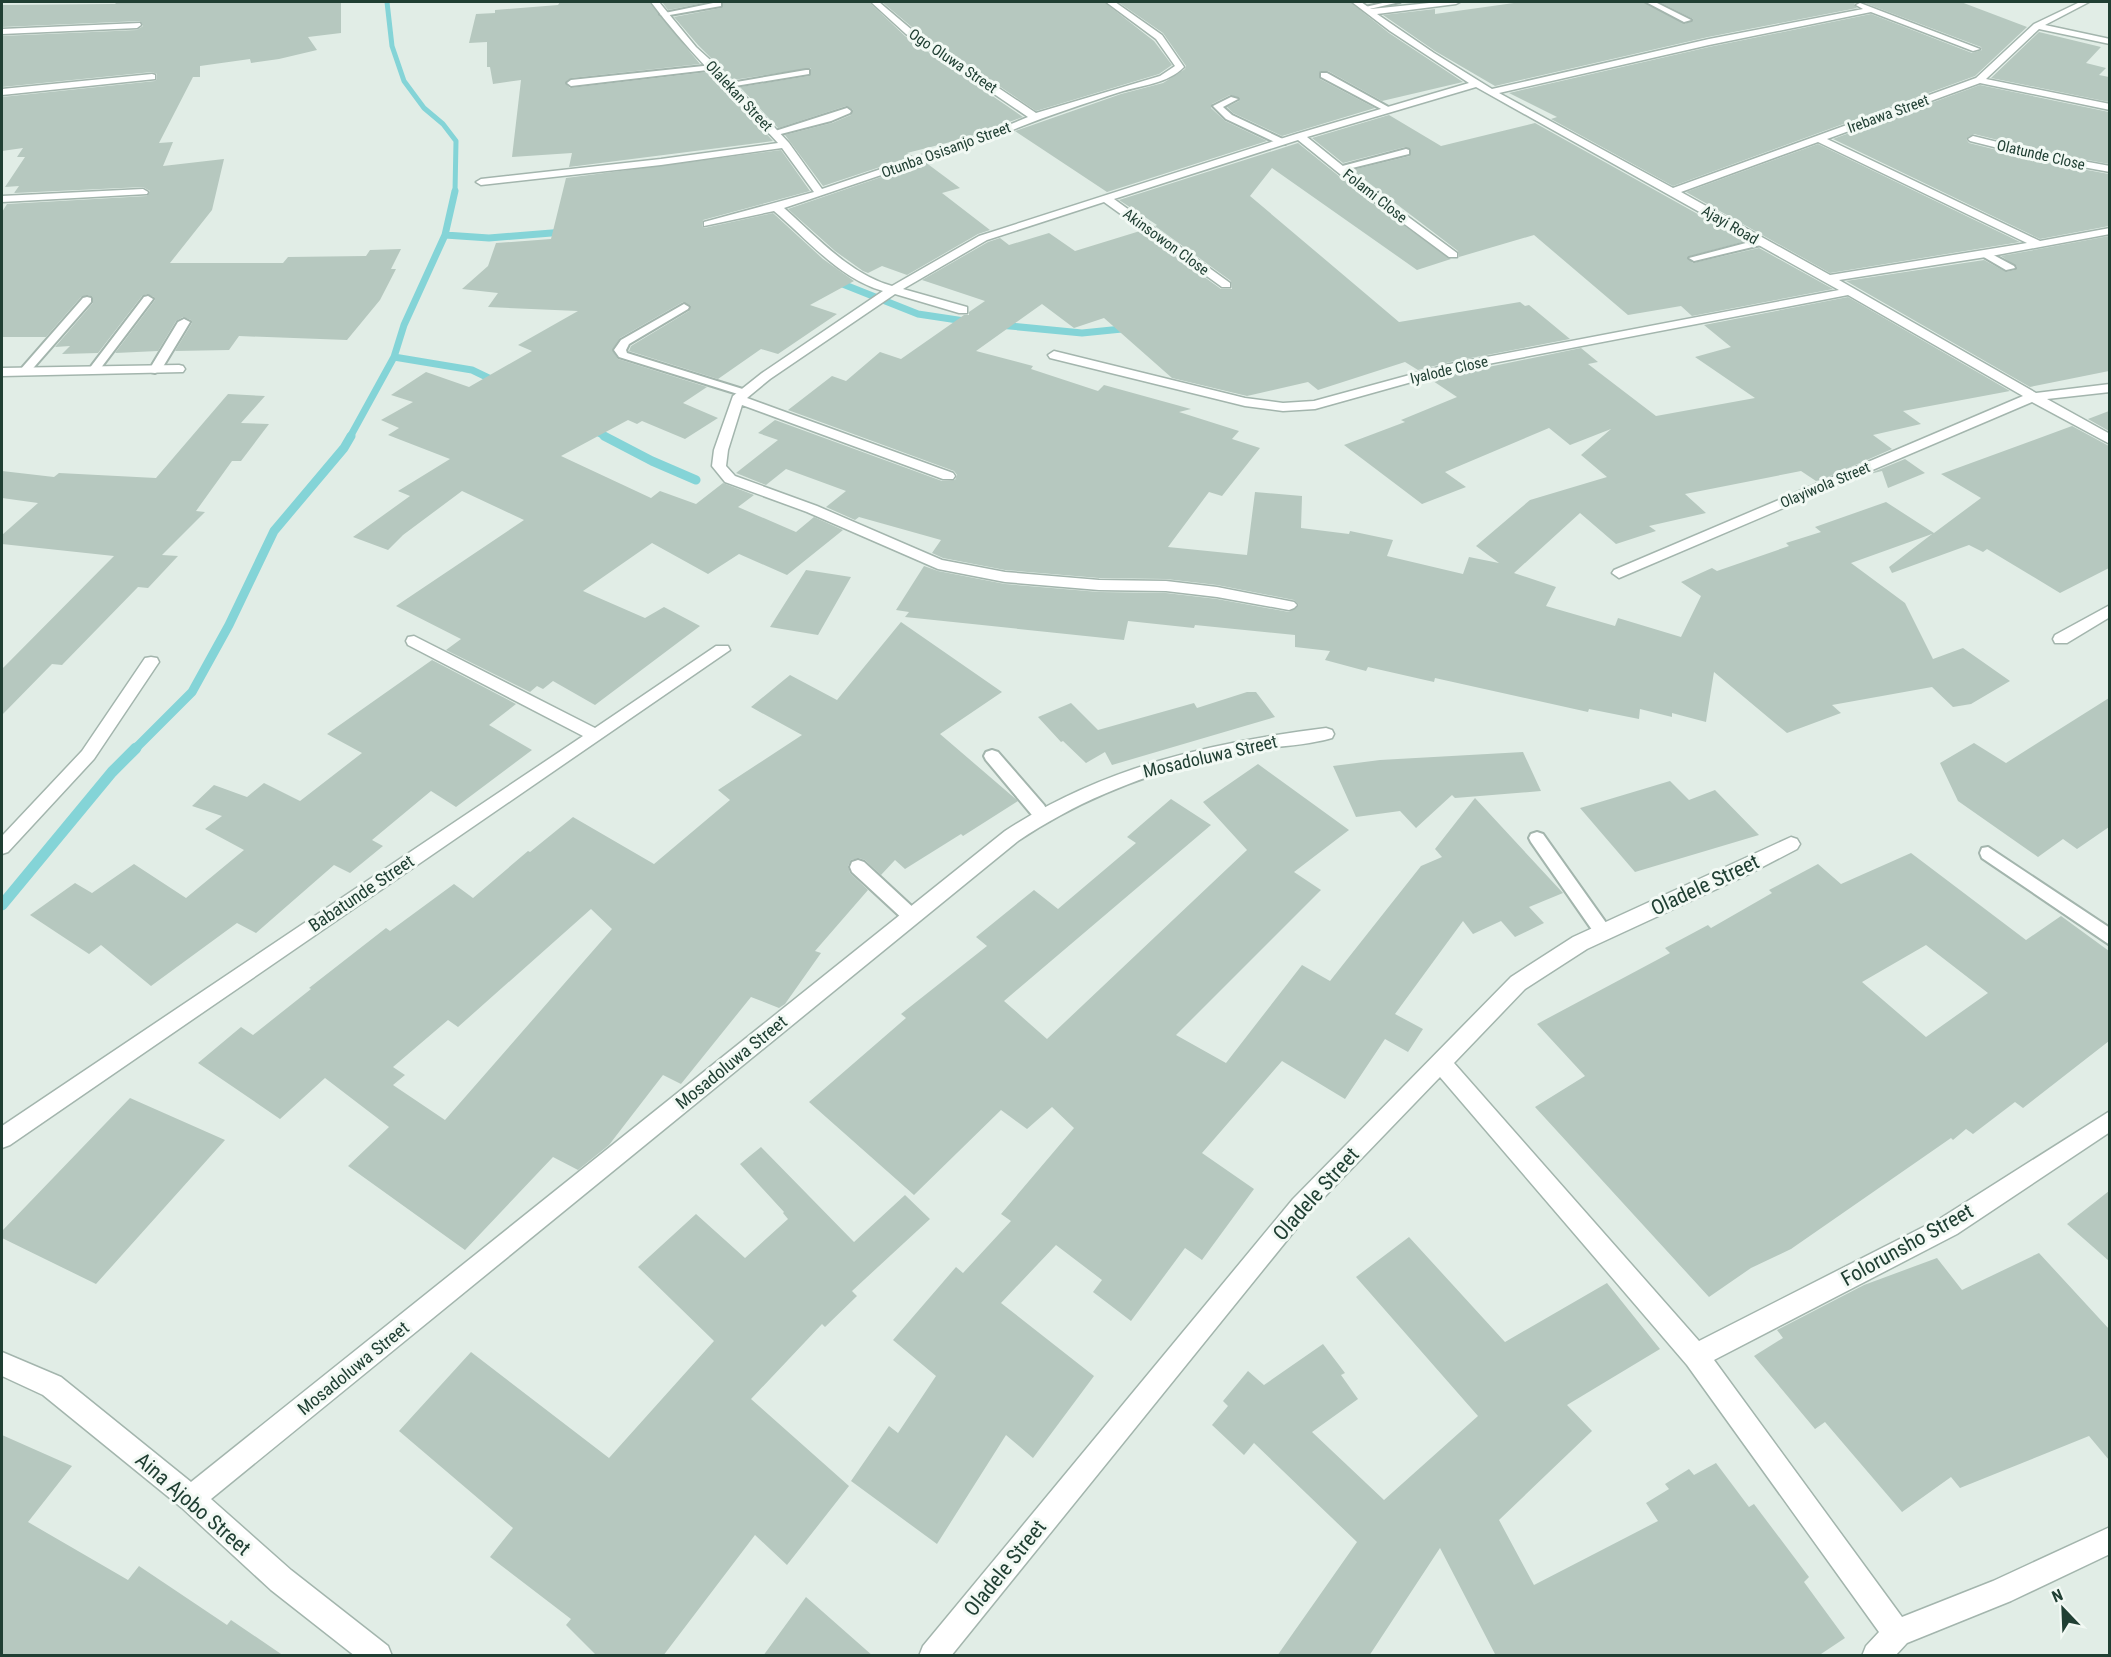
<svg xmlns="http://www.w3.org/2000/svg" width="2111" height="1657" viewBox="0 0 2111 1657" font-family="'Roboto Condensed',sans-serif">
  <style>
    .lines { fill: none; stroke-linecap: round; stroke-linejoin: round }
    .stream-far3 { stroke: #84d4d7; stroke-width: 5 }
    .stream-far2 { stroke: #84d4d7; stroke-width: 7 }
    .stream-far1 { stroke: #84d4d7; stroke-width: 9 }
    .stream { stroke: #84d4d7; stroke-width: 11 }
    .building { fill: #b6c8bf; fill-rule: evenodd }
    .service-casing { stroke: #a3b5ad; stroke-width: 4 }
    .minor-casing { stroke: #a3b5ad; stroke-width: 3 }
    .service { fill: #fff; fill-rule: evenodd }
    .minor { fill: #fff; fill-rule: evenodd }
    .labels { text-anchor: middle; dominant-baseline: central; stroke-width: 6; stroke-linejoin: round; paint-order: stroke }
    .far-street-label { font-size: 15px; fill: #203f33; stroke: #f2f9f4 }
    .street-label { font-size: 18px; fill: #203f33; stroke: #f2f9f4 }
    .near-street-label { font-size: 21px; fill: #203f33; stroke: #f2f9f4 }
  </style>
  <rect width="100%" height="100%" fill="#e1ede6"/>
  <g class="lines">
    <path class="stream-far3" d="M387,2L392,46L404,81L424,108L443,124L456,141L455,192"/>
    <path class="stream-far2" d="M445,235L489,238L564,232
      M835,281L918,314L971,322
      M999,325L1082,333L1132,328
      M394,357L472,370L497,382
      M589,428L606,437
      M350,437L394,357L404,325L445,235L455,191"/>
    <path class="stream-far1" d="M604,436L652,461L696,480
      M134,750L192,692L229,625L274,531L344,448L351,436"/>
    <path class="stream" d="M2,905L112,772L136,748"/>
  </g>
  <path class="building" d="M117,2H341V33L308,37L317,50L279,59L251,63L250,59L200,66V77H193L159,143L173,142L163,166L224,159L212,210L170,263H283L288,257L366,256L370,250L401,249L391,269H396L380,300L347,340L239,336L229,350L175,351L192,323L191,320L183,317L176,321L158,351L115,353L155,300L154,297L147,294L142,296L98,353L62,354L70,346L55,347L93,303V297L88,295L81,297L46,337H2V212L7,204L147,196L150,191L143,187L14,193L19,186L5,187L25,157H17L23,148L2,151V97L155,81L157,79V74L152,72L2,87V36L137,30L143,26L140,21L2,27V5L115,4Z
    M560,2H649L700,64L571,78L565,83L570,88L708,72L773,141L569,167L572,153L512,157L521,80L493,84L490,67H487V42L469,43L476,14L495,13V10L558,5Z
    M662,2H709L668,10Z
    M723,2H869L905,36L1023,117L966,138L907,153L913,156L823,186L785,135L832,123L851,115L853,110L846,106L778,128L740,87L809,76L811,68L733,80L698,45L674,17L721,8Z
    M882,2H1104L1154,41L1172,65L1159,74L1036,111L913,28Z
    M1118,2H1350L1389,33L1463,82L1382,101L1328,71H1321L1319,73L1320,79L1375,108L1282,136L1233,113L1227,107L1239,101L1240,98L1230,95L1212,104L1211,108L1225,121L1267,141L1107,192L1015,131L1121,94L1163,83L1185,69L1186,66L1163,33Z
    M1521,2H1644L1685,24L1693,19L1659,2H1858L1854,4L1857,8L1708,37L1495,86L1435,51L1383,15L1435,9V14Z
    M1862,2H1961L2027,27L1975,76L1673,186L1551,119L1557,117L1509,93L1709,47L1871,14L1972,53L1982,50L1981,47Z
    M2039,32L2101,47L2086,63L2106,68L2099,75L2109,77V102L1991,78Z
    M1980,85L2109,112V164L2050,153L1974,134L1966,139L1969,143L2049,163L2109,174V226L2040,239L1833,139Z
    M1389,115L1441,146L1535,123L1746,241L1687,257L1693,263L1759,248L1833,289L1692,316L1681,306L1628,315L1534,235L1459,257L1458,251L1352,170L1410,156L1411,149L1405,147L1343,163L1312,138Z
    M1298,143L1371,202L1451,259L1417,270L1272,168L1250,196L1399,322L1520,302L1525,306L1529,305L1570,339L1450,362L1418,370L1405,362L1318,390L1308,382L1247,396L1172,378L1104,318L1074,328L1042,304L976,351L1033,366L1031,369L1098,391L1104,385L1191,409L1179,412L1239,431L1232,439L1260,448L1222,496L1209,492L1168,547L1247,555L1255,492L1302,496L1301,528L1349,534L1350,531L1393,540L1387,556L1463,574L1469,557L1499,563L1476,546L1530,500L1607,477L1581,455L1611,429L1570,445L1549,428L1445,472L1466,487L1422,504L1344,445L1405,422L1401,420L1457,397L1430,379L1581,348L1598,362L1588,364L1656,416L1755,398L1695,357L1731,347L1704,325L1848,297L2010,391L1903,411L1921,424L1873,435L1892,449L1821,480L1816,481L1801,471L1685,494L1706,513L1649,526L1656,531L1616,544L1580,513L1514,573L1556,587L1546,606L1615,626L1618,618L1681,637L1701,596L1681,582L1712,568L1717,571L1789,546L1786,543L1821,532L1815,527L1886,502L1934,533L1981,498L1941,474L2072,426L2109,446V568L2060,593L1987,549L1983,552L1969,545L1892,573L1889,567L1932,534L1851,563L1905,603L1933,659L1963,648L2010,681L1971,704L1953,707L1932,687L1832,705L1841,713L1787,733L1714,672L1706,722L1672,713V717L1640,709L1639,719L1589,709L1588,712L1435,678L1434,682L1368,667L1366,671L1325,660L1330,651L1295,647V635L1195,625L1194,628L1128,621L1124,640L905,617L909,612L896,610L924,566L938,571L1005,584L1099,592L1166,593L1217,599L1289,612L1299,605L1294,600L1217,585L1166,579L1099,578L1005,570L943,558L932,553L941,540L859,517L855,520L826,507L846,491L786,469L766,485L736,473L778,440L758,433L775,420L942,481L955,480L957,475L954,471L788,410L832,376L846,381L880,352L901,359L964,315H969V312L985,301L922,280L988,242L1000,238L1009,245L1049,233L1075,251L1140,231L1221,289H1232L1231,281L1155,226L1157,225L1119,200Z
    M1818,144L2020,242L1830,273L1686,192Z
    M781,150L810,191L703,220L702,226L704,228L773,213L823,259L854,281L810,305L837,314L778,354L761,349L718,379L629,351L631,346L689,311L691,306L683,302L620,338L612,350L618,359L707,387L683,403L718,418L685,439L642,421L637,424L628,420L561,456L651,498L660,491L696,504L723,483L754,495L738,507L796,532L814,517L843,530L787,575L739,554L708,574L652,543L583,591L645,618L664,607L700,626L595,705L553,681L543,689L537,686L530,692L446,650L461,639L396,606L524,520L462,491L403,535L388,550L353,537L410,496L398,491L450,459L388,435L399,428L381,420L413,402L391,395L426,372L469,387L532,351L518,345L578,311L488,307L498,293L462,289L488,266L496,243L551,239L566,178Z
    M925,162L960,188L942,193L990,230L978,234L907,275L882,266L868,273L863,271L835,251L788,209Z
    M2109,236V371L2030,387L1846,281L1984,260L2006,272L2015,270L2017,267L2001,256Z
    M228,394L265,396L241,423L269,424L241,461H232L196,511L205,512L162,555L178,556L148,588L138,587L62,665L52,664L2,715V669L114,556L2,544V535L38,503L2,498V471L54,477L59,473L156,478Z
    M2109,411V431L2088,419Z
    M1905,459L1925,473L1888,488L1882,471L1866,475Z
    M806,570L851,577L818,635L770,627Z
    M901,622L1002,692L940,734L1018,801L963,836L961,834L905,869L895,860L881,875L865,860L859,858L851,860L848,866L850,873L868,890L815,951L821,953L785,1004L779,1008L751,997L681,1084L663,1075L609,1145L578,1170L553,1157L465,1250L348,1166L389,1127L325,1078L280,1119L198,1063L241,1027L253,1035L311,989L309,988L386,928L390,931L454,884L473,898L528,851L530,852L573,817L654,864L730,800L718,790L802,735L751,707L790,675L837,700ZM591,909L612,929L445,1120L393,1085L405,1075L393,1067L448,1020L458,1027Z
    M432,660L516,704L489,725L532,750L456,807L431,791L372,840L383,846L350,873L334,865L256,933L237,923L151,986L101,945L89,954L30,915L75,883L92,893L134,864L186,898L244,850L205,829L222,816L192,806L214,785L247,797L264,783L300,801L362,753L327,734Z
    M1247,692H1256L1275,717L1112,765L1105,752L1086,763L1063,741L1061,742L1038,717L1071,703L1098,730L1194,703L1197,708Z
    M2109,698V827L2077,849L2063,839L2038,857L1958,801L1940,763L1974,743L2006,763Z
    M1523,752L1541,791L1455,798L1452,795L1416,828L1400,811L1356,817L1333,766L1380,760Z
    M1258,764L1349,830L1294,872L1321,890L1176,1035L1226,1063L1302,965L1330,981L1421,866L1442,857L1435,849L1475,798L1563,893L1529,907L1544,923L1515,937L1501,921L1473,934L1463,921L1395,1014L1423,1029L1408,1052L1385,1039L1345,1099L1282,1061L1202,1153L1254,1189L1202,1260L1185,1248L1131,1321L1093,1292L1102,1280L1056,1245L1001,1303L1094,1376L1033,1458L1006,1435L937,1544L851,1481L889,1426L898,1433L936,1376L893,1340L956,1267L963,1273L1011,1221L1001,1214L1074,1128L1052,1107L1027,1129L1001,1110L914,1195L809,1102L906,1018L901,1014L987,946L976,937L1034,890L1058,909L1136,843L1127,837L1171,799L1211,825L1004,1001L1047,1039L1247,850L1203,802Z
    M1670,781L1689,800L1715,790L1759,835L1635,872L1580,808Z
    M1911,853L2026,940L2061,916L2109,951V1041L2023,1108L2015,1102L1973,1134L1966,1129L1953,1140L1951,1138L1791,1249L1751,1268L1709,1297L1535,1107L1585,1076L1537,1024L1670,953L1665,948L1708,925L1711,928L1772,893L1769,890L1818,864L1841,884ZM1926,945L1988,993L1926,1037L1862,982Z
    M130,1098L225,1140L96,1284L2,1238V1231Z
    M761,1147L854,1242L905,1195L930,1219L852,1291L857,1296L825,1327L822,1324L751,1399L849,1486L787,1565L755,1535L663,1656H597L566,1625L571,1619L490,1557L513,1528L399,1431L471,1352L609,1458L714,1341L638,1267L696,1214L745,1258L788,1219L783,1213L784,1212L740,1164Z
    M2109,1191V1261L2067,1224Z
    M1409,1237L1505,1342L1607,1283L1660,1349L1567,1405L1592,1431L1499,1520L1534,1585L1658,1521L1646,1503L1669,1489L1665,1484L1689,1469L1694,1475L1716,1463L1749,1507L1754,1504L1809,1577L1804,1582L1845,1638L1818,1656H1496L1440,1548L1369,1656H1277L1357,1542L1254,1443L1244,1455L1212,1425L1228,1406L1223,1401L1248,1371L1264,1385L1323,1344L1345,1373L1341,1375L1358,1399L1312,1432L1384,1500L1478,1416L1356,1277Z
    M2039,1253L2109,1329V1460L2089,1436L1960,1488L1951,1477L1902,1512L1825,1422L1815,1429L1754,1356L1783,1338L1777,1330L1864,1285L1937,1258L1962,1290Z
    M2,1435L72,1466L28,1522L128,1580L139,1566L227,1625L231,1620L284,1656H2Z
    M806,1597L873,1656H763Z"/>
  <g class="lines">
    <g class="service-casing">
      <path id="service" d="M718,2H721V6L664,16L660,14Z
        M1387,2H1400L1365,10L1361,8Z
        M1646,2H1655L1691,20L1684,22Z
        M713,65L717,67L716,69L571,86L567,83L571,80Z
        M806,70H809V74L729,87L725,84Z
        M1321,73H1327L1392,109L1385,111L1321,77Z
        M1231,97L1238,99L1223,107L1232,115L1285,140V144H1279L1226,119L1213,106Z
        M847,108L851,111L850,113L831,121L773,136L769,133Z
        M1406,149L1409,150V154L1340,171L1335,168Z
        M1761,239L1765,240V244L1694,261L1689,258Z
        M1986,251L2014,266L2015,268L2006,270L1982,256L1981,254Z
        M148,296L153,299L97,373H89V369L144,297Z
        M87,297L91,298V302L28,374H20V370L83,298Z
        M684,304L689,307L688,309L629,344L626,350L627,353L749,391V395H741L619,357L614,350L621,340Z
        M184,319L190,322L161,370L155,373L151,372L149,370L178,322Z
        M992,750L998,752L1044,805L1051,817L1049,821H1037L986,760L984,756L986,752Z
        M1537,832L1543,834L1609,927L1612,932L1609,937L1603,939L1597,937L1531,842L1529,838L1531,834Z
        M1988,847L2110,928V945L1982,858L1980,853L1982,848Z
        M858,860L864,862L917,911L920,916L917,921L911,923L905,921L852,872L850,867L852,862Z"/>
    </g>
    <g class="minor-casing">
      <path id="minor" d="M651,2H659L696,47L718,67L789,143L822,189L999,129L1028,117L906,34L871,2H879L912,30L1036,113L1160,76L1175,66L1156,39L1106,2H1115L1162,35L1184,67C1167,84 1142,85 1120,92C1081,105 1043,117 1005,133L784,208C816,236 849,274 892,286L979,236L1296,134L1469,83L1390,31L1352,2H1361L1371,9L1439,2H1460L1456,4L1377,14L1434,53L1492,89L1709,39L1863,9L1856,5L1860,3L1980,49L1973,51L1871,12L1709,45L1499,93L1673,188L1976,78L2034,24L2080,2H2089L2045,25L2110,39V44L2039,29L1986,79L2110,104V110L1980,83L1827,139L2040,241L2110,228V234L1986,257L1839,280L2036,393L2110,384V392L2047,399L2110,434V444L2032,402L1619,578L1612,573L1614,570L2023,396L1848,295L1451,371L1315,409L1283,411L1245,406L1050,358L1048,355L1054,351L1245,398L1283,403L1314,401L1450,364L1839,290L1476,87L1307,137L1380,196L1457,253V257H1449L1372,200L1298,140L1114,199L1230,283V287H1222L1104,202L987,240L903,289L967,307V313H959L895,294L770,379L747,398L953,473L955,476L953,479H943L742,405L728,450L726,466L735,476L817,506L942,560L1005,572L1099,580L1166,581L1217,587L1294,602L1297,605L1294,608L1289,610L1217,597L1166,591L1099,590L1005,582L938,569L807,512L725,482L712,466L714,450L733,396L762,373L883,291C840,279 807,239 774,211L704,226V222L814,192L782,148L661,165L481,185L476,182L481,179L661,159L778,143C735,96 689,53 651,2ZM1818,142L2027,243L1830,275L1681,192Z
        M140,23L141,25L137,28L2,34V29Z
        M152,74L155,75V79L2,95V89Z
        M1973,136L2050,155L2110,166V172L2050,161L1970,141L1968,139Z
        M143,189L148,192L147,194L2,202V196Z
        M179,365L183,366L185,369L183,372L2,376V368Z
        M2110,605V617L2067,643H2055L2053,639L2055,635Z
        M414,636L595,728L716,646H728L730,650L10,1145L2,1148V1126L583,736L408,645L406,641L408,637Z
        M151,657L157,658L159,662L94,759L8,852L2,854V836L82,751L145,658Z
        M1326,728L1332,730L1334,734L1332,738C1305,746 1274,746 1246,751C1164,767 1088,794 1018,841L211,1499L291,1570L388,1646L392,1656H355L271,1590L182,1508L43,1395L2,1376V1352L61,1377L191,1482L1005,831C1103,767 1212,742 1326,728Z
        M1791,837L1797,839L1800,844L1797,849L1747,875L1587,949L1525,989L1454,1063L1699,1341L1941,1218L2110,1111V1132L1957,1234L1714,1360L1902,1617L1993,1581L2110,1527V1554L2011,1601L1907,1643L1895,1656H1862L1866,1646L1879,1632L1687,1365L1440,1077L1309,1213L951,1656H919L923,1646L1293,1199L1511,977L1573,937Z"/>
    </g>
    <use href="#service" class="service"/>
    <use href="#minor" class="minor"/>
  </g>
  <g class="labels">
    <g class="far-street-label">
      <text transform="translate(953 61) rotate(34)">Ogo Oluwa Street</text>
      <text transform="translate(739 96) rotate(47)">Olalekan Street</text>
      <text transform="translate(1888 114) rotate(-20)">Irebawa Street</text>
      <text transform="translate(946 150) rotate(-20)">Otunba Osisanjo Street</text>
      <text transform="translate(2041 155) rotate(13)">Olatunde Close</text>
      <text transform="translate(1375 196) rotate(38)">Folami Close</text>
      <text transform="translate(1730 225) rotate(30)">Ajayi Road</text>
      <text transform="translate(1166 242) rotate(36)">Akinsowon Close</text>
      <text transform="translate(1449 370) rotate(-13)">Iyalode Close</text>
      <text transform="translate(1825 485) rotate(-23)">Olayiwola Street</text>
    </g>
    <g class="street-label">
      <text transform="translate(1210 756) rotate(-13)">Mosadoluwa Street</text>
      <text transform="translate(361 893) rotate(-34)">Babatunde Street</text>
      <text transform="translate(731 1062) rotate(-39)">Mosadoluwa Street</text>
      <text transform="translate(353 1368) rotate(-39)">Mosadoluwa Street</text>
    </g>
    <g class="near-street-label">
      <text transform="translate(1705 885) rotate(-25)">Oladele Street</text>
      <text transform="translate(1316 1194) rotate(-48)">Oladele Street</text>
      <text transform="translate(1907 1245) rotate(-29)">Folorunsho Street</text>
      <text transform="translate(193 1504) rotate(41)">Aina Ajobo Street</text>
      <text transform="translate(1005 1568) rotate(-51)">Oladele Street</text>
    </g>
  </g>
  <rect width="2111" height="1657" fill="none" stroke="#203f33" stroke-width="6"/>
  <g transform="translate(2063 1609) rotate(337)" stroke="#f2f9f4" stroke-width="4.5" paint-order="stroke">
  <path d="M0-4.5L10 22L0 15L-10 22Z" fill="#203f33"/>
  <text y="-9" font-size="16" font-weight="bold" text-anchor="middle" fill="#203f33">N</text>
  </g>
</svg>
